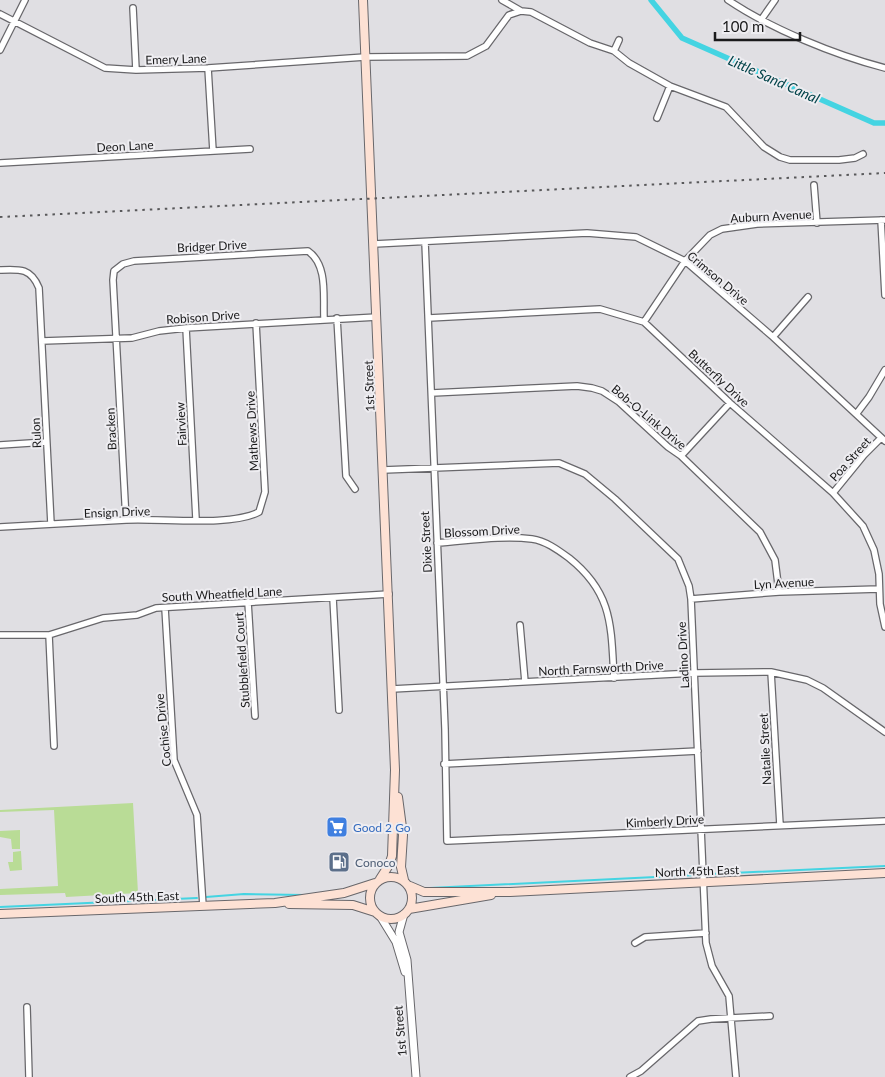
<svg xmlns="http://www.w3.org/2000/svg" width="885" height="1077" viewBox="0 0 885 1077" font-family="Lato,sans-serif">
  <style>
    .green { fill: #b9dc96 }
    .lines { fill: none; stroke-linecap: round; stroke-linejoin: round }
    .stream { stroke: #44d4e2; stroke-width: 2 }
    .canal { stroke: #44d4e2; stroke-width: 5.5 }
    .minor-casing { stroke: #68676b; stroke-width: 8 }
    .tertiary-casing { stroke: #68676b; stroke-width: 9 }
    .secondary-casing { stroke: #68676b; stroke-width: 10 }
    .minor { stroke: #fff; stroke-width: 5.5 }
    .tertiary { stroke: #fff; stroke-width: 7 }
    .secondary { stroke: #fde1d4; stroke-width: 8 }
    .rail { stroke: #58585a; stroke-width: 2; stroke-dasharray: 2.5 5; stroke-linecap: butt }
    .labels { text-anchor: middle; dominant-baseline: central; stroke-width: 4; stroke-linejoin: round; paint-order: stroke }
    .street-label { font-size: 12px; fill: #1a1a1b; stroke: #eeedf1 }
    .shop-label { font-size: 12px; fill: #366cbe; stroke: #eeedf1; text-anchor: start }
    .service-label { font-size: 12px; fill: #4e5e75; stroke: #eeedf1; text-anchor: start }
    .water-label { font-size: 14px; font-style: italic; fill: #004248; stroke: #eeedf1 }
  </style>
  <rect width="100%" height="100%" fill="#e0dfe3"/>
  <path class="green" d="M133,803L138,893L66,897L65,893L0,895V889L58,886L54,810L0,812V810Z
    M20,830V849H12L11,839L0,837V831Z
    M21,851L22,870L10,871L8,862H13V852Z"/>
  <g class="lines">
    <path class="stream" d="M711,874L885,866
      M430,888L696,875
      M206,897L244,894L304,895
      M0,907L197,898"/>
    <path class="canal" d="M651,0L682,38L874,123H885"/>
    <g class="minor-casing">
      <path id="minor" d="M502,0L521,11
        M728,0C771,29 835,55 885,68
        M133,8L136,70
        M0,14L105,68L136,70L208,68L365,57L467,56L486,46L509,15L521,11L531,12L590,43L614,51L629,63L670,86L726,107L764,147L780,157L790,160H839L855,158L863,154
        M761,20L775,0
        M0,50L25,0
        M614,51L619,40
        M208,68L213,151
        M657,118L670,86
        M0,163L250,149
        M814,185L817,223
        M881,220L885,295
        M425,242L445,729L447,841L885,821
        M374,244L587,233L636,237L685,261L773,337L885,441
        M0,270C20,269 31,268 39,288L51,524
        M337,318L346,476L355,489
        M429,318L600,309L644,322L730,403L833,493L863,526L874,550L879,574L880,604L885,627
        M644,322L685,261L710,235L722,229L757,224L885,220
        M186,328L196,519
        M773,337L808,297
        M42,341L132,338L159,331L186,328L377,317
        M432,393L577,386L592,388L602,391L619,402L668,447L681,456L760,532L775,560L779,592
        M857,413L869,397L885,370
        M0,445L46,442
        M681,456L730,403
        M383,470L559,463L585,474L615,499L678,559L689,586L691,599L706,943L712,966L729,996L736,1077
        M833,493L864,455L881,438
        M126,520L113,280L114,271L123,264L134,261L308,251C328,265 323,296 324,318
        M0,527C42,525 84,522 126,520C161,518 230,527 259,512L265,492L256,323
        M437,543C467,541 502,535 532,539C546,541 558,550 569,558C613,593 611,626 614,678
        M333,598L339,710
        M691,599L779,592L879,589
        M248,602L255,716
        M165,608L174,760L197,815L203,906
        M520,625L525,682
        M0,635H49L103,618L137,615L156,608L389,594
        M49,635L54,746
        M771,672L780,825
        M392,689L694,673L771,672L807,680L823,688L885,732
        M444,764L698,751
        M635,943L645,937L706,933
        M27,1007L29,1077
        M630,1077L641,1071L698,1021L711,1019L770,1016"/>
    </g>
    <g class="tertiary-casing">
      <path id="tertiary" d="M404,914L399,932L407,960L416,1077
        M380,916L396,942L405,972"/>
    </g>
    <g class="secondary-casing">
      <path id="secondary" d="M363,0L395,770L392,856L389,865L380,879
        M398,797L403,835L401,867L404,880
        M370 898a21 21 0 1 1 42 0a21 21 0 1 1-42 0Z
        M410,886L424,892H510L885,873
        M289,904L353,905L375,912
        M409,909L491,895
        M0,914L275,903L344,893L375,883"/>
    </g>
    <use href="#minor" class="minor"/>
    <use href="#tertiary" class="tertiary"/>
    <use href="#secondary" class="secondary"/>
    <path class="rail" d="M0,217L885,173"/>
  </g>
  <defs>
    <g id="supermarket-square" transform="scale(1.125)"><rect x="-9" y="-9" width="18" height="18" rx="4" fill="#3f7fe0" stroke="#eeedf1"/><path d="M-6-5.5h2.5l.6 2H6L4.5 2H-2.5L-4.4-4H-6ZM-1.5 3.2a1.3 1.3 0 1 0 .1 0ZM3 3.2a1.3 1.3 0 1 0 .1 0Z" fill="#fff"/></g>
    <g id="fuel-square" transform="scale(1.125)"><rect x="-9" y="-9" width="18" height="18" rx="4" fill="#5c6f8a" stroke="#eeedf1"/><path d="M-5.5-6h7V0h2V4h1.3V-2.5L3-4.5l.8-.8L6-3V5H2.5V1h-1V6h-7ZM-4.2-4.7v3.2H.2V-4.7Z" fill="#fff"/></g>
  </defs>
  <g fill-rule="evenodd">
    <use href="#supermarket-square" x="337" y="827"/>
    <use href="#fuel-square" x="339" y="862"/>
  </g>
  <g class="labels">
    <g class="street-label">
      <text transform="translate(176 59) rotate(-2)">Emery Lane</text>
      <text transform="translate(125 146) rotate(-3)">Deon Lane</text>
      <text transform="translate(771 216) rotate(-3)">Auburn Avenue</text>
      <text transform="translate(212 246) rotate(-3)">Bridger Drive</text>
      <text transform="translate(718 278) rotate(40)">Crimson Drive</text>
      <text transform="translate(203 317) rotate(-4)">Robison Drive</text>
      <text transform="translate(719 378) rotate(43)">Butterfly Drive</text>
      <text transform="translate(369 386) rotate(-92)">1st Street</text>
      <text transform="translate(649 417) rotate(40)">Bob-O-Link Drive</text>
      <text transform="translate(181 424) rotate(-93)">Fairview</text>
      <text transform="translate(111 429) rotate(-93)">Bracken</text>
      <text transform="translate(252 431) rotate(-93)">Mathews Drive</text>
      <text transform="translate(36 433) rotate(-93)">Rulon</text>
      <text transform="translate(850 459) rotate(-48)">Poa Street</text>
      <text transform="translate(117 512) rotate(-2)">Ensign Drive</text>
      <text transform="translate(482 531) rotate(-3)">Blossom Drive</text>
      <text transform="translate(426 542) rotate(-93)">Dixie Street</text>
      <text transform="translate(784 583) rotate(-3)">Lyn Avenue</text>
      <text transform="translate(222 594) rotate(-3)">South Wheatfield Lane</text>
      <text transform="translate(683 655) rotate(-93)">Ladino Drive</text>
      <text transform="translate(242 660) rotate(-94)">Stubblefield Court</text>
      <text transform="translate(601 668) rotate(-3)">North Farnsworth Drive</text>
      <text transform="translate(163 730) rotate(-96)">Cochise Drive</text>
      <text transform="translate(765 749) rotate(-93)">Natalie Street</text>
      <text transform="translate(665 821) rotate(-3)">Kimberly Drive</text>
      <text transform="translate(697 871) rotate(-2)">North 45th East</text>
      <text transform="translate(137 897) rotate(-2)">South 45th East</text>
      <text transform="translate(400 1031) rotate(-95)">1st Street</text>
    </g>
    <g class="shop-label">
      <text x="353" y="827">Good 2 Go</text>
    </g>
    <g class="service-label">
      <text x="355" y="862">Conoco</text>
    </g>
    <g class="water-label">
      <text transform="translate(774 79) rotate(24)">Little Sand Canal</text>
    </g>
  </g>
  <path d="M715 32v8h85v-8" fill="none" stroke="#1a1a1b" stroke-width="2.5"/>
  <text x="722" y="32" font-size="15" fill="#1a1a1b" stroke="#eeedf1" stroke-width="4" paint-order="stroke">100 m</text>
</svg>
